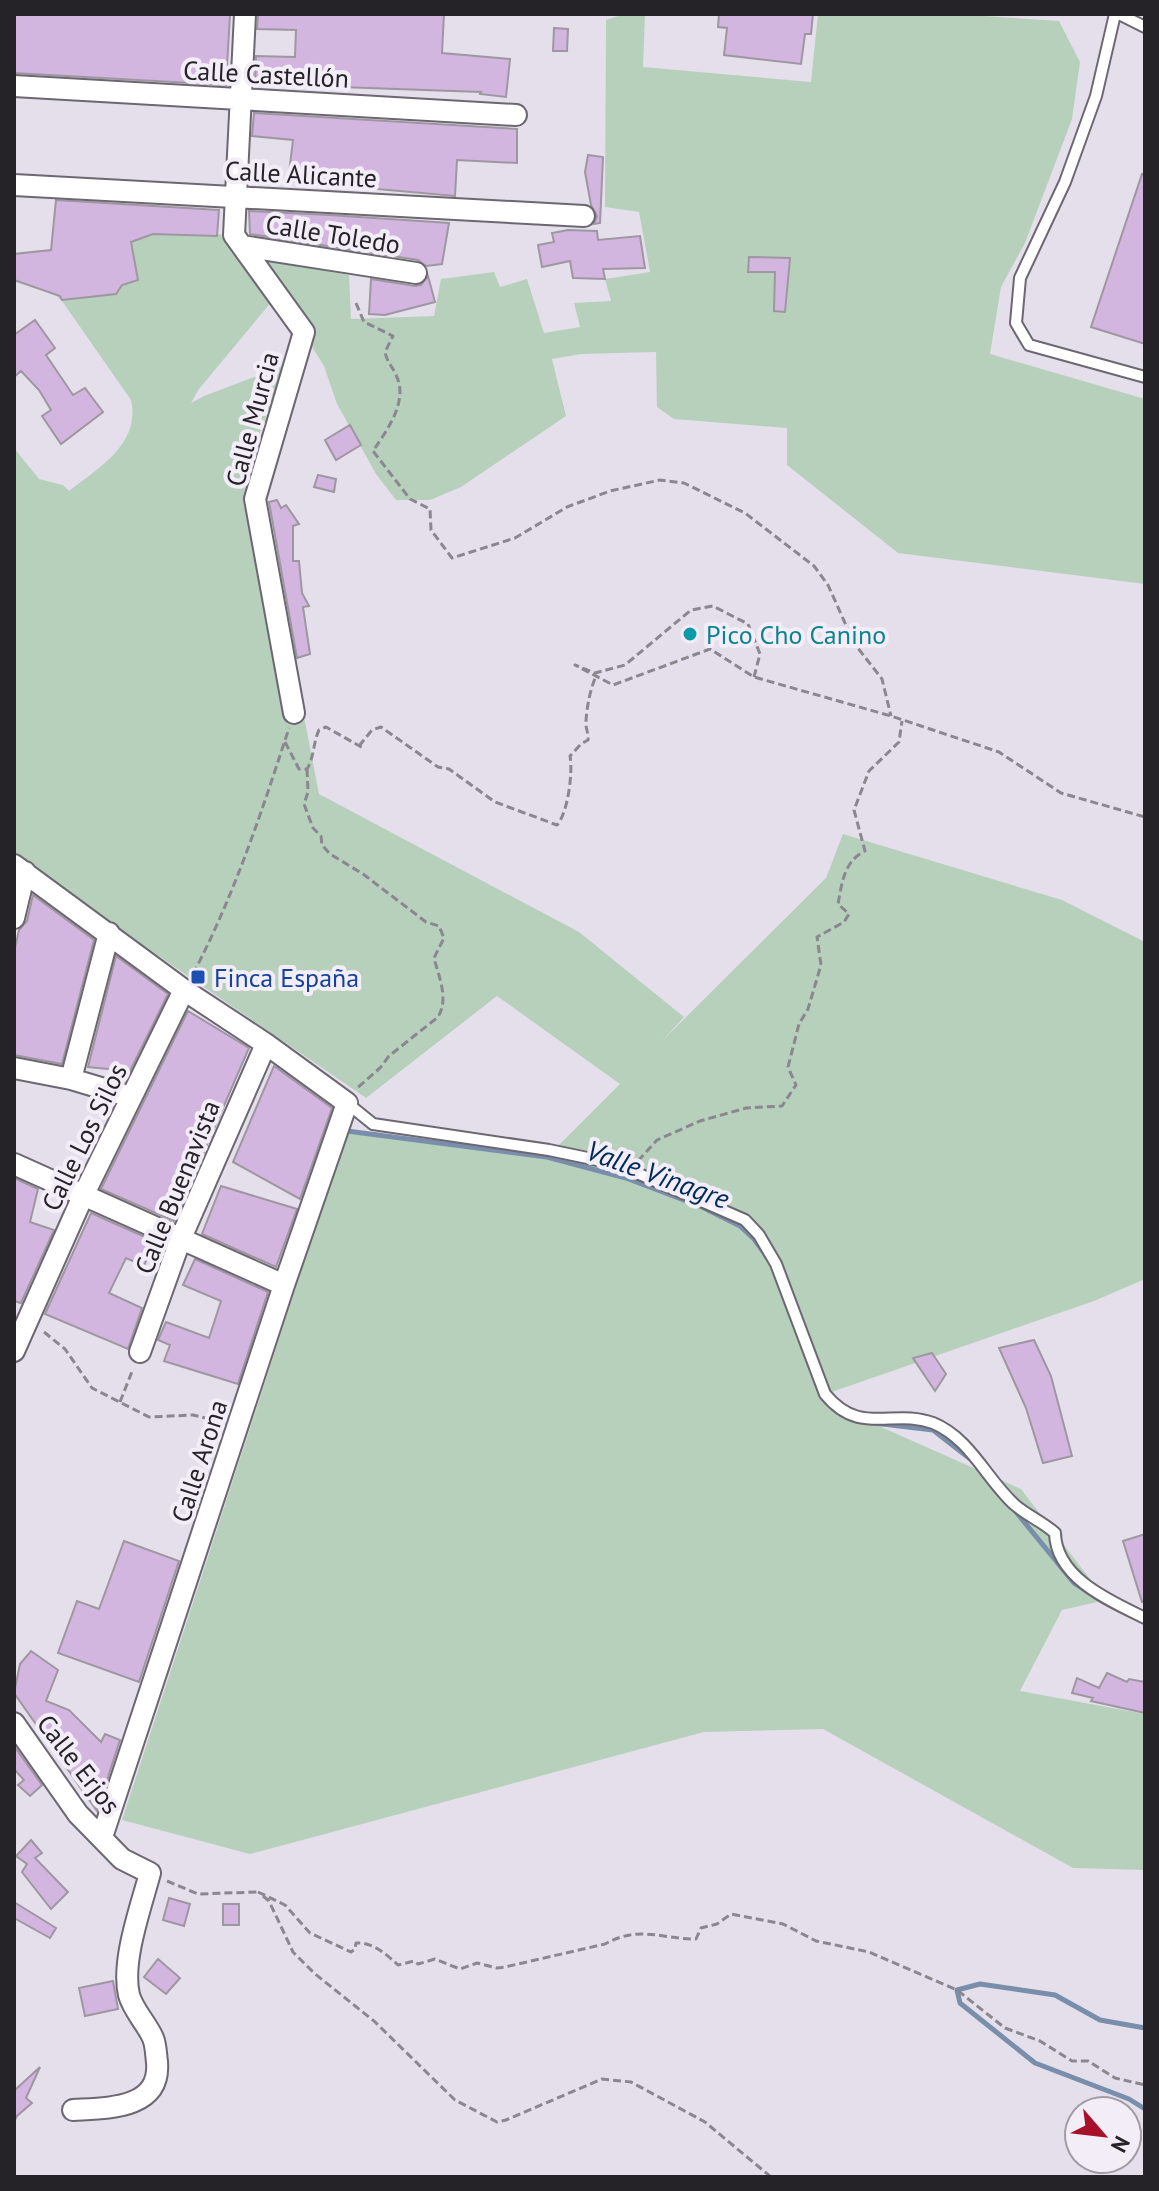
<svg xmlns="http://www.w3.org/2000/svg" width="1159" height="2191" viewBox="0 0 1159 2191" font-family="'PT Sans',sans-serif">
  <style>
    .green { fill: #b7d0bc }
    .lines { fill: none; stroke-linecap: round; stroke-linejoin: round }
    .stream { stroke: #798eab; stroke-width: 5 }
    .building { fill: #d3b6df; stroke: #9e97a1; stroke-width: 2 }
    .lane-casing { stroke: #6c6771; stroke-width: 14 }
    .street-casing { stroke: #6c6771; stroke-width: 24 }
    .path { stroke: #8b878f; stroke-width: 3; stroke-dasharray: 8 4; stroke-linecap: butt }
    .lane { stroke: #fff; stroke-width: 10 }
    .street { stroke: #fff; stroke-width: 20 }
    .culture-dot { fill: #0f9aa8; stroke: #f3edf8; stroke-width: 3 }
    .transit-dot { fill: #1a4fb4; stroke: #f3edf8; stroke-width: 3 }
    .labels { text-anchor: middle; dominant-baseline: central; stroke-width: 8; stroke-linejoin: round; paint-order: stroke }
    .street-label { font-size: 26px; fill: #252327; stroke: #f3edf8 }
    .culture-label { font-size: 26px; fill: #0d838f; stroke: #f3edf8; text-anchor: start }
    .transit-label { font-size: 26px; fill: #164399; stroke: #f3edf8; text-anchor: start }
    .water-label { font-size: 28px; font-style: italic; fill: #002b59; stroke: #f3edf8 }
  </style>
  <rect width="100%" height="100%" fill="#e5dfeb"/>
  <path class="green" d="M625,14H645L643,67L811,82L818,14H952L1059,21L1080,62L1072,119L1025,243L1001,287L990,354L1145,399V584L898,553L787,465V428L674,419L657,407L656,352L581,354L552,359L566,416L461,487L430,500H396L376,474L337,404L324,366L257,258L349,275L351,319L434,316L441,279L494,272L500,287L527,279L544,333L580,327L574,303L611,301L605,279L650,272L639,212L605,207L606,20Z
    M161,233L220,234L231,241L273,300L199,389L191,403L204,396L286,365L249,461L269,536L319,794L579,932L684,1017L662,1041L826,878L843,834L1062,900L1145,942V1279L1094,1301L826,1394L843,1410L1021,1489L1106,1600L1062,1610L1020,1691L1145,1714V1870L1073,1868L823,1729L704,1732L250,1854L122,1820L347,1131L547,1157L620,1084L497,996L366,1098L14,857V448L39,479L63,485L69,491C98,468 141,444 131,400L62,301L54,294L39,289L135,240Z"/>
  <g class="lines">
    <path class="stream" d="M347,1131L547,1157L626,1178L702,1207L740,1226L754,1239L767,1257
      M857,1421L933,1430L969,1458
      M1012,1507L1074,1583L1088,1592
      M1145,2028L1100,2020L1055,1995L980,1984L957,1990L960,2003L1035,2063L1129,2099L1145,2109"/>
  </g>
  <path class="building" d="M14,14H230L226,85L14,73Z
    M258,14H444L442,53L510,59L506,97L480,94L481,92L255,84L256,56L295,57L296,30L257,29Z
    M719,14H813L811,34H805L801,64L724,55L727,28L718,27Z
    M554,28L568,29L567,51H553Z
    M254,113L517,129V163L457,160L455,196L288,181L293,140L252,136Z
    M588,155L603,157L600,223L594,224L597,216L591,205L585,172Z
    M1142,174L1145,175V344L1091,327Z
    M56,200L219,210L217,236L153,234L131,242L138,280L122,285L116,294L62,300L60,296L14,280V254L51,250Z
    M249,211L329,215L449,223L442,264L426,266L418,260L250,234Z
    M568,230L597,231L598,240L640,236L645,268L603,269L605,279L573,278L570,261L542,267L538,245L554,242L552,233Z
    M749,257L790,258L785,312L774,311L775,272H748Z
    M428,276L435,302L385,315L369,314L371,279L415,286L421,285Z
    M35,320L55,348L46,355L73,395L85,388L103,412L61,444L42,416L51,410L39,390L21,371L14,377V335Z
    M350,425L361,445L336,460L325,440Z
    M318,475L336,479L334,492L314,487Z
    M277,500L281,508L286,505L299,524L293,526V561H299L302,593L309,606L303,607L310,654L297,658L269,502Z
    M33,895L94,940L62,1064L14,1055V952L19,930L27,921Z
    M116,956L168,994L130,1071L88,1067Z
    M188,1011L249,1048L174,1221L101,1189Z
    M274,1066L332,1108L300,1199L233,1162Z
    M14,1178L38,1189L30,1222L54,1230L21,1303L14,1301Z
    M221,1186L297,1209L276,1267L202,1234Z
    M91,1213L154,1241L144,1266L126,1258L109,1293L142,1308L128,1349L45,1314Z
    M195,1259L268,1292L238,1384L164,1361L170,1345L158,1340L166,1322L209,1338L221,1301L183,1285Z
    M1034,1340L1051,1376L1072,1456L1043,1463L1026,1408L999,1348Z
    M932,1353L946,1374L935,1391L913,1358Z
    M1145,1534V1601L1142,1602L1123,1541Z
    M124,1541L179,1561L139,1682L58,1653L77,1601L99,1609Z
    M31,1651L58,1670L46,1701L69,1710L101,1742L105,1734L120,1740L97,1811L14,1693L20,1664Z
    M1107,1673L1127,1682L1129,1679L1145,1682V1713L1091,1701L1093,1698L1072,1693L1077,1678L1099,1688Z
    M14,1746L42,1785L30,1796L18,1785L24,1780L14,1769Z
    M31,1840L42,1853L35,1858L68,1892L51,1909L22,1872L27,1864L16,1856Z
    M169,1898L190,1904L184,1926L163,1920Z
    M14,1902L56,1928L50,1938L14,1918Z
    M223,1904H239V1925H223Z
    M158,1959L180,1978L166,1994L144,1977Z
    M113,1981L118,2009L85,2016L79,1988Z
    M40,2067L26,2098L32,2103L17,2116L14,2122V2087L16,2089Z"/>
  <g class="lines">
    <g class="lane-casing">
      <path id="lane" d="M1115,14L1096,96L1065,182L1020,278L1016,323L1029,345L1145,377
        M1119,14L1145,27
        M347,1103L373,1124L549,1150L602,1161L630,1170L745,1220L759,1235L776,1264L825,1394C860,1437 893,1408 933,1423C970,1438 987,1480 1015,1505C1028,1516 1043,1522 1055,1533C1056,1578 1110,1601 1145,1618"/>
    </g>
    <g class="street-casing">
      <path id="street" d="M245,14L234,235L304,332L255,499L294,713
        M14,86L516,115
        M14,185L584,216
        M242,246L416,273
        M14,865L184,990L266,1044L347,1103L284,1285L102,1837
        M14,918L25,872
        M14,1068L71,1079L131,1097
        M71,1079L109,933
        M14,1164L284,1285
        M14,1351L83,1196L184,990
        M140,1352L181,1238L266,1044
        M14,1723L78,1814L122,1859L150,1873C141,1907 121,1961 129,1995C133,2010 147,2024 153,2038C156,2045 156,2055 157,2062C161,2110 106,2108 73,2110"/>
    </g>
    <path class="path" d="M356,303L364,322L393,336L385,352C387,362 392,366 396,375C409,401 387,430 373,451L410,499L430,509L431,530L452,558L515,538L567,507L610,491L660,480L684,483L745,513L814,566L828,585L854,643L882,679L891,716
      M754,677L760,654L748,624L713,606L691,610L625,665L595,673L575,665L613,685L710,649L754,677L891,716L999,752L1061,793L1145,817
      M285,742L299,769H307C314,758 313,743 319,730L326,727L363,748
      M359,746L372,730L381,727L438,767L449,769L495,802L557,825C568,813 573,772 570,756L581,744L588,740C589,733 585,728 586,721C587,706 590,690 596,676
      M307,769L308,792L304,804L313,828L321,836L322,845L330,854L363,874L426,922L439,926L444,938L434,958C439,977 449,999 438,1017L389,1056L380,1068L356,1089
      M193,974C234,896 262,811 289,728
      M638,1161L657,1140L700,1121L746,1108L782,1106L796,1085L788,1067L799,1024L808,1009L821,965L817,937L844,922L849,914L838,904C842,883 844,861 865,851L854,810L869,771L899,742L902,721
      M44,1332L65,1349L92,1388L149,1417L193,1415L218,1421
      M120,1402L133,1369
      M167,1881L198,1894L257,1892
      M258,1892L285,1905L310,1933L351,1952L355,1949L356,1943C373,1942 386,1954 398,1965L414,1961L418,1964L435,1959L460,1969L477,1963L497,1968L505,1967L605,1944C639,1925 661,1939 696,1939L701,1928L717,1924L731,1914L783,1924L816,1941L869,1952L957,1990L1005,2028L1040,2041L1072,2061H1088L1115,2078L1145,2085
      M263,1896L269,1901L293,1952L314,1973L374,2021L455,2100L497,2122L506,2120L602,2079L631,2082L705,2122L771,2177"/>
    <use href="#lane" class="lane"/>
    <use href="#street" class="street"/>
  </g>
  <circle class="culture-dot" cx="690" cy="634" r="8"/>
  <rect class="transit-dot" x="190" y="969" width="16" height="16" rx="4"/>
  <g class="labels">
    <g class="street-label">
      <text transform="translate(266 74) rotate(3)">Calle Castellón</text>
      <text transform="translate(301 174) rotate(3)">Calle Alicante</text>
      <text transform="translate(333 234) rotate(9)">Calle Toledo</text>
      <text transform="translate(252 419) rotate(-75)">Calle Murcia</text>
      <text transform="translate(84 1137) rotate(-64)">Calle Los Silos</text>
      <text transform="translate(177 1187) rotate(-68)">Calle Buenavista</text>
      <text transform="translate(199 1461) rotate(-72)">Calle Arona</text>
      <text transform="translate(79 1764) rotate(52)">Calle Erjos</text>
    </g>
    <g class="culture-label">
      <text x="706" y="634">Pico Cho Canino</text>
    </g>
    <g class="transit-label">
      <text x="214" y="977">Finca España</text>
    </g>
    <g class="water-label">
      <text transform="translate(658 1174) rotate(20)">Valle Vinagre</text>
    </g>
  </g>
  <rect width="1159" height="2191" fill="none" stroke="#252327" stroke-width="32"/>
  <g transform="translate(1103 2135) rotate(118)"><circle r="38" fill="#f3edf8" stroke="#a19ca4" stroke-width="2"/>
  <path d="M0-6L14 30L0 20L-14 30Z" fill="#a8102a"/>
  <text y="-12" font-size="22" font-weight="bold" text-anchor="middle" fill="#252327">N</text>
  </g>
</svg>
